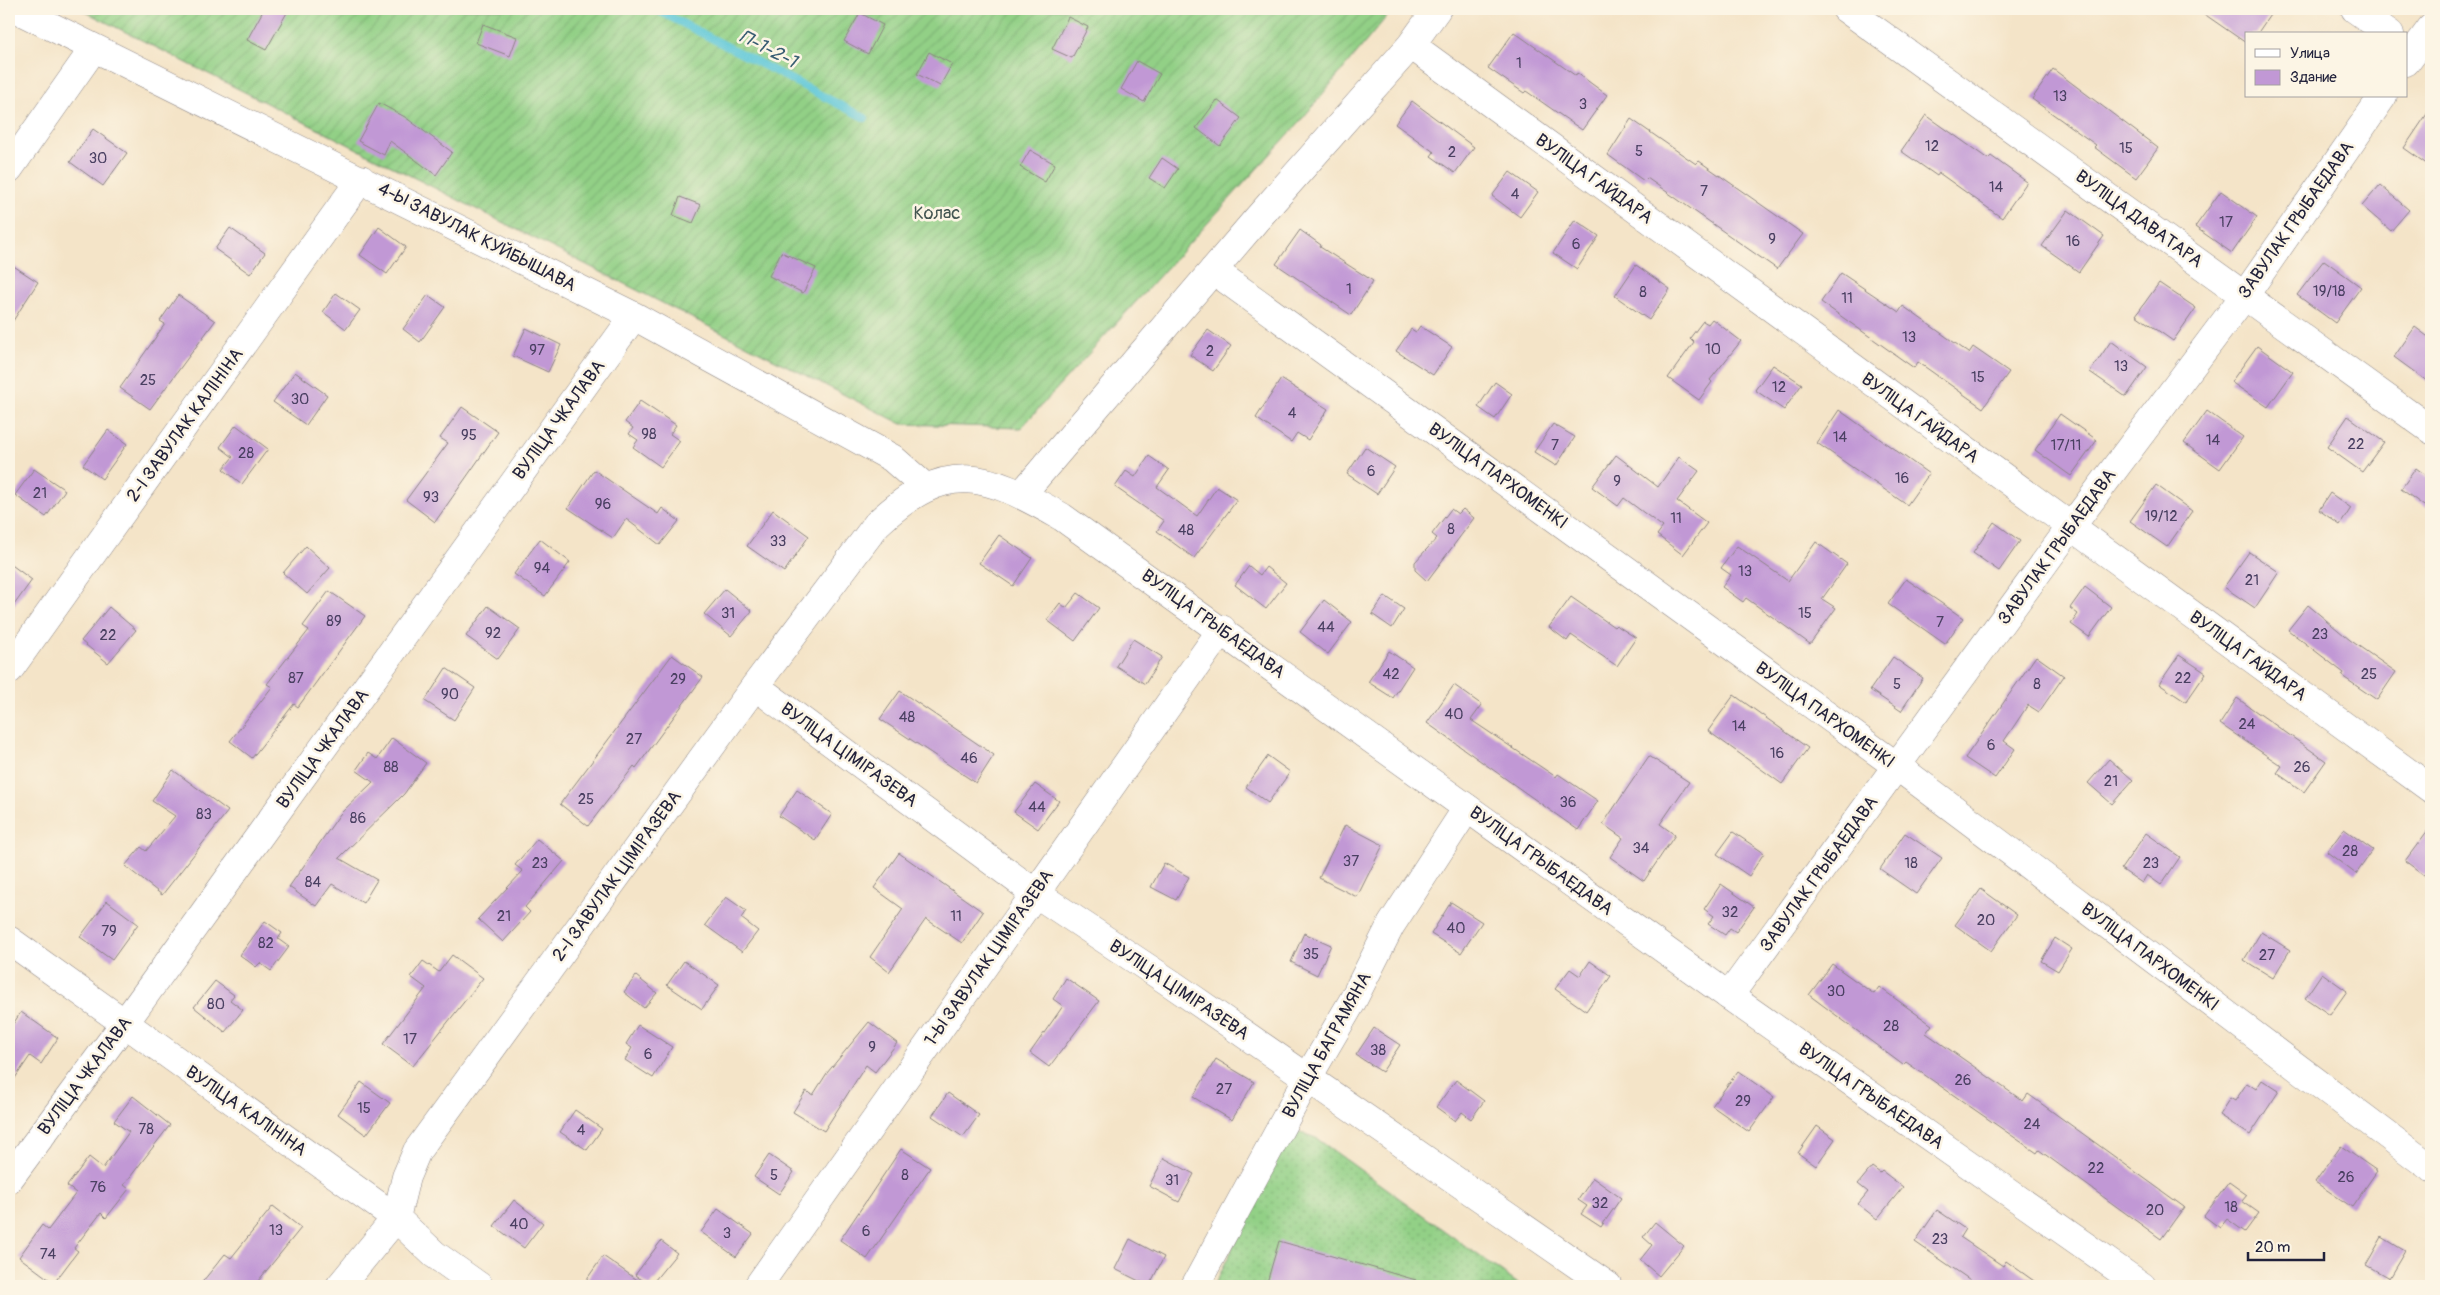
<svg xmlns="http://www.w3.org/2000/svg" width="2440" height="1295" viewBox="0 0 2440 1295" font-family="Pangolin,sans-serif">
  <style>
    .grass { fill: url(#grass-dots); stroke: #5a7960 }
    .garden { fill: url(#garden-furrows); stroke: #5a7960 }
    .lines { fill: none; stroke-linecap: round; stroke-linejoin: round }
    .stream { stroke: #5dc7d8; stroke-width: 8 }
    .building { fill: #c198d5 }
    .minor-casing { stroke: #8b8382; stroke-width: 29 }
    .tertiary-casing { stroke: #8b8382; stroke-width: 29 }
    .minor { stroke: #fff; stroke-width: 28 }
    .tertiary { stroke: #fff; stroke-width: 28 }
    .labels { text-anchor: middle; dominant-baseline: central; stroke-width: 5; stroke-linejoin: round; paint-order: stroke }
    .number-label { font-size: 15px; fill: #4a4062 }
    .street-label { font-size: 18px; fill: #22223b; stroke: #fcf5e5 }
    .park-label { font-size: 18px; fill: #445652; stroke: #fcf5e5 }
    .water-label { font-size: 19px; font-style: italic; fill: #375c72; stroke: #fcf5e5 }
  </style>
  <defs>
    <pattern id="grass-dots" width="8" height="8" patternUnits="userSpaceOnUse" patternTransform="scale(1.25)"><rect width="8" height="8" fill="#92d086"/><path d="M2 2h.1M6 6h.1" fill="none" stroke="#7eb275" stroke-width="1.8" stroke-linecap="round"/></pattern>
    <pattern id="garden-furrows" width="10" height="10" patternUnits="userSpaceOnUse" patternTransform="scale(1.25)"><rect width="10" height="10" fill="#92d086"/><path d="M-1 1l2-2M0 10L10 0M9 11l2-2" fill="none" stroke="#7eb275"/></pattern>
  </defs>
  <rect width="100%" height="100%" fill="#fcf5e5"/>
  <filter id="ink" filterUnits="userSpaceOnUse"><feTurbulence type="fractalNoise" baseFrequency=".02" numOctaves="2"/><feDisplacementMap in="SourceGraphic" scale="10" xChannelSelector="R" yChannelSelector="G"/><feConvolveMatrix kernelMatrix="1 2 1 2 8 2 1 2 1" color-interpolation-filters="sRGB"/></filter>
  <filter id="wash" filterUnits="userSpaceOnUse"><feTurbulence type="fractalNoise" baseFrequency=".0096" numOctaves="4" result="noise"/><feDisplacementMap in="SourceGraphic" scale="20" xChannelSelector="R" yChannelSelector="G"/><feGaussianBlur stdDeviation="1.12" result="paint"/><feColorMatrix in="noise" values="0 0 0 0 0 0 0 0 0 0 0 0 0 0 0 0 0 1.4 0 .05"/><feComposite in="paint" operator="in"/></filter>
  <g filter="url(#wash)">
    <rect width="100%" height="100%" fill="#f4e4c8"/>
    <path class="grass" d="M1291,1129L1316,1138L1521,1286H1214Z"/>
    <path class="garden" d="M80,9H1393L1297,125L1021,428L902,424Z"/>
    <g class="lines">
      <path class="stream" d="M655,9L865,118"/>
    </g>
    <g id="blocks">
      <path class="building" d="M264,9H289L266,50L247,40Z
        M2197,9H2274L2257,34H2246V43Z
        M860,13L883,25L868,54L844,41Z
        M1068,17L1088,27L1072,58L1052,49Z
        M483,24L517,37L510,56L476,43Z
        M1514,32L1576,76L1577,73L1607,95L1582,130L1526,91L1524,93L1488,68Z
        M929,52L952,64L940,86L917,74Z
        M1137,61L1160,74L1144,102L1121,89Z
        M2053,69L2158,148L2136,178L2094,147L2096,145L2032,99Z
        M1217,100L1241,118L1220,146L1196,128Z
        M1412,101L1474,147L1455,173L1431,156L1434,152L1395,124Z
        M379,103L405,117L452,152L436,175L390,141L384,155L358,141Z
        M2431,108V167L2404,148Z
        M1926,115L1988,159L1991,156L2027,182L2002,218L1939,173L1937,176L1901,151Z
        M1631,119L1696,164L1699,161L1803,234L1777,269L1647,178L1644,181L1608,155Z
        M93,129L127,153L103,186L70,162Z
        M1030,150L1055,164L1045,182L1020,167Z
        M1162,158L1178,169L1165,188L1149,178Z
        M1510,172L1538,192L1520,217L1492,196Z
        M2380,185L2409,210L2391,231L2362,206Z
        M2221,191L2257,217L2232,253L2195,227Z
        M680,197L701,205L693,223L673,215Z
        M2068,210L2104,236L2079,272L2042,246Z
        M1575,220L1599,236L1577,269L1553,253Z
        M379,227L406,247L387,274L360,255Z
        M230,228L265,253L250,274L215,249Z
        M1300,230L1321,245L1320,247L1373,281L1351,315L1276,264Z
        M781,252L816,268L803,293L769,276Z
        M2324,260L2361,287L2335,323L2297,295Z
        M9,263L38,282L9,327Z
        M1636,265L1670,289L1649,320L1615,296Z
        M1841,273L1899,312L1903,306L1969,353L1973,347L2009,372L1983,408L1918,362L1914,368L1821,302Z
        M2159,283L2196,308L2173,341L2136,315Z
        M336,293L360,310L346,329L323,312Z
        M178,295L215,321L150,409L120,388L165,324L160,321Z
        M428,295L445,307L420,342L403,329Z
        M1712,319L1741,341L1710,380L1712,382L1699,400L1668,378L1694,342L1690,338L1703,321L1708,324Z
        M1420,326L1452,347L1433,375L1396,351L1411,329L1416,332Z
        M2415,327L2431,339V384L2394,357Z
        M526,328L561,345L548,372L513,356Z
        M1208,330L1231,346L1213,371L1190,355Z
        M2111,341L2147,367L2126,397L2090,372Z
        M2257,346L2293,372L2268,407L2231,382Z
        M1773,365L1802,384L1784,410L1755,390Z
        M295,372L327,395L306,425L273,402Z
        M1281,379L1328,409L1308,440L1297,433L1291,442L1256,418Z
        M1495,382L1512,394L1495,419L1478,407Z
        M640,401L676,425L670,434L680,441L661,467L633,447L638,440L629,434L633,428L625,422Z
        M462,407L498,432L435,522L406,500L448,443L440,438Z
        M1839,410L1929,474L1907,505L1817,443Z
        M2207,411L2243,437L2220,469L2184,443Z
        M2060,414L2097,440L2071,476L2035,450Z
        M2348,416L2384,442L2362,472L2327,447Z
        M1553,424L1575,437L1556,466L1534,452Z
        M236,425L268,449L242,484L223,469L233,457L220,447Z
        M108,430L127,444L102,479L83,465Z
        M1365,447L1395,467L1377,494L1347,474Z
        M1616,455L1658,487L1679,457L1699,471L1677,501L1707,523L1683,555L1657,535L1663,527L1624,498L1618,506L1592,487Z
        M1149,456L1169,470L1157,487L1197,516L1217,487L1237,500L1194,558L1157,531L1164,521L1115,487L1126,471L1135,477Z
        M2416,468L2431,479V511L2401,489Z
        M34,469L65,490L46,517L15,495Z
        M594,470L658,514L662,508L679,521L660,545L626,519L613,538L568,508Z
        M2156,485L2192,511L2167,547L2130,521Z
        M2330,493L2351,508L2340,525L2319,510Z
        M1451,509L1458,514L1463,509L1474,518L1427,581L1415,570V562L1437,538L1432,534Z
        M773,510L809,536L784,572L747,546Z
        M1994,522L2020,541L1999,571L1973,553Z
        M999,535L1032,558L1013,586L979,563Z
        M540,539L570,562L545,596L514,574Z
        M1816,542L1847,564L1822,599L1836,608L1810,644L1746,598L1743,602L1722,587L1731,575L1721,568L1737,546L1788,581Z
        M306,546L330,568L307,594L283,573Z
        M2249,552L2279,572L2255,608L2224,587Z
        M9,563L32,580L9,612Z
        M1249,566L1260,575L1266,567L1286,583L1266,609L1235,585Z
        M1906,579L1963,618L1945,644L1888,604Z
        M2085,587L2111,607L2089,637L2071,624L2078,614L2070,608Z
        M725,589L752,611L731,636L704,614Z
        M329,591L365,616L298,707L294,704L252,758L230,741L272,687L267,684L309,630L303,626Z
        M1078,593L1099,608L1075,641L1047,620L1060,603L1066,608Z
        M1385,596L1404,609L1392,628L1372,614Z
        M1571,597L1614,627L1616,625L1636,638L1617,666L1571,635L1567,641L1549,627Z
        M1324,600L1352,622L1328,654L1300,632Z
        M2308,605L2350,640L2396,672L2377,700L2342,676L2344,673L2288,630Z
        M488,606L520,629L498,659L466,636Z
        M109,607L136,630L108,663L81,641Z
        M1133,639L1162,657L1145,684L1116,666Z
        M1389,651L1413,667L1393,698L1368,682Z
        M672,655L703,677L636,768L634,766L588,826L560,804Z
        M2179,655L2206,673L2186,702L2159,684Z
        M2036,656L2064,676L2039,712L2028,705L2004,741L2015,749L1995,778L1965,758Z
        M1893,657L1923,678L1901,711L1870,690Z
        M446,668L475,688L454,720L425,701Z
        M1454,685L1482,705L1471,720L1556,777L1558,774L1598,801L1578,830L1427,723Z
        M900,691L994,755L976,783L880,719Z
        M1734,695L1808,748L1782,784L1708,731Z
        M2237,698L2326,761L2304,792L2277,773L2282,766L2220,724Z
        M392,738L426,763L404,794L339,858L377,880L363,903L332,884L316,906L289,887L340,814L373,782L356,770L368,753L377,759Z
        M1268,756L1290,772L1268,803L1246,787Z
        M1649,756L1689,782L1660,824L1675,835L1644,881L1610,857L1623,838L1603,824Z
        M2109,759L2133,780L2112,804L2088,783Z
        M173,770L228,811L162,895L125,866L141,847L146,851L175,816L152,801Z
        M1035,784L1059,801L1038,829L1014,812Z
        M797,790L832,814L815,840L779,816Z
        M1345,825L1383,845L1357,897L1319,878Z
        M2431,826V880L2405,861Z
        M2344,829L2373,850L2356,874L2327,852Z
        M1733,832L1764,853L1749,876L1717,854Z
        M1905,833L1942,858L1916,894L1880,869Z
        M2146,833L2180,857L2161,885L2147,875L2142,883L2121,869Z
        M537,839L564,861L525,907L530,912L503,942L478,919L523,871L515,865Z
        M899,853L983,912L962,943L926,919L889,972L870,957L903,909L874,888Z
        M1164,863L1189,877L1176,900L1151,887Z
        M1721,884L1754,907L1736,932L1730,928L1725,935L1708,924L1714,916L1704,909Z
        M1981,889L2017,915L1991,951L1955,925Z
        M726,897L746,911L741,918L758,931L742,952L705,925Z
        M107,901L138,924L112,960L80,937Z
        M1451,902L1482,922L1461,953L1431,934Z
        M265,921L282,933L278,939L289,947L271,971L260,963L256,967L240,955Z
        M2261,932L2290,950L2273,978L2244,960Z
        M1304,933L1331,945L1317,975L1291,962Z
        M2055,938L2072,949L2058,971L2041,961Z
        M452,955L483,978L413,1066L383,1044L426,988L411,977L423,961L439,972Z
        M684,961L719,985L702,1009L667,985Z
        M1590,961L1611,976L1586,1011L1555,989L1570,969L1580,976Z
        M1832,964L1874,994L1879,987L1932,1025L1926,1033L2023,1101L2028,1094L2184,1207L2161,1239L2039,1150L2037,1153L1906,1062L1903,1065L1809,995Z
        M2322,973L2347,991L2330,1015L2305,998Z
        M636,976L657,993L644,1008L624,992Z
        M1066,978L1099,1001L1049,1067L1030,1053L1063,1006L1053,999Z
        M215,981L234,995L230,1000L243,1010L225,1032L194,1007Z
        M21,1012L58,1038L41,1064L30,1056L9,1087V1030Z
        M869,1022L897,1043L875,1072L866,1065L824,1131L793,1112L806,1091L813,1095L827,1073Z
        M638,1025L672,1047L653,1078L625,1060L632,1048L626,1044Z
        M1374,1028L1400,1045L1382,1072L1356,1055Z
        M1216,1059L1254,1082L1232,1120L1193,1097Z
        M1738,1071L1774,1097L1749,1132L1712,1106Z
        M1456,1080L1484,1101L1471,1119L1462,1112L1455,1121L1436,1107Z
        M2262,1080L2279,1091L2250,1135L2219,1115L2230,1098L2235,1101L2247,1083L2256,1089Z
        M361,1082L390,1103L366,1135L338,1114Z
        M948,1093L979,1115L963,1137L932,1116Z
        M133,1096L170,1125L124,1185L129,1189L106,1218L101,1213L74,1248L78,1251L54,1283L19,1257L42,1225L48,1230L76,1193L67,1186L89,1157L103,1168L129,1132L114,1121Z
        M575,1110L602,1129L587,1150L560,1132Z
        M1817,1126L1835,1139L1816,1166L1798,1153Z
        M2341,1146L2377,1171L2352,1207L2315,1182Z
        M901,1149L930,1168L867,1259L840,1240Z
        M769,1155L794,1172L779,1194L754,1177Z
        M1164,1158L1194,1174L1179,1202L1149,1186Z
        M1872,1167L1880,1173L1882,1171L1903,1187L1877,1219L1858,1204L1868,1192L1858,1184Z
        M1593,1178L1621,1198L1601,1227L1581,1214L1587,1206L1578,1200Z
        M2229,1182L2247,1195L2242,1201L2259,1213L2245,1232L2227,1219L2220,1228L2204,1216Z
        M514,1200L543,1223L524,1248L494,1226Z
        M273,1206L301,1228L254,1286H199L225,1254L231,1258Z
        M718,1209L753,1234L736,1257L701,1232Z
        M1937,1210L1965,1229L1960,1237L2003,1266L2006,1261L2041,1286H1979L1915,1242Z
        M1655,1222L1684,1246L1659,1276L1640,1260L1652,1245L1643,1237Z
        M2382,1237L2405,1251L2389,1278L2366,1265Z
        M1130,1239L1164,1257L1149,1286L1115,1269Z
        M661,1241L677,1253L650,1286L635,1275Z
        M1279,1241L1416,1280L1415,1286H1266Z
        M603,1256L646,1286H582Z"/>
    </g>
  </g>
  <g filter="url(#ink)">
    <use href="#blocks" fill-opacity="0" stroke="#8b8382" stroke-width="1"/>
    <g class="lines">
      <g class="minor-casing">
        <path id="minor" d="M16,9L634,316L892,458L925,487
          M1846,9L2431,430
          M2355,9L2390,34
          M1411,45L2431,789
          M2406,62L2431,28
          M9,169L94,48
          M1213,270L1898,767L2431,1168
          M1022,494L1256,220L1411,45L1437,9
          M9,670L361,179
          M755,686L1035,893L1172,984L1608,1286
          M9,940L396,1218L340,1286
          M1729,996L2070,528L2245,295L2383,96
          M9,1179L124,1024L634,316
          M758,1286L1222,629
          M1195,1286L1307,1079L1352,1002L1391,925L1467,808"/>
      </g>
      <g class="tertiary-casing">
        <path id="tertiary" d="M479,1286L434,1254L396,1218L406,1177L417,1151L755,686L877,524C947,458 985,473 1062,517L1729,996L2142,1286"/>
      </g>
      <use href="#minor" class="minor"/>
      <use href="#tertiary" class="tertiary"/>
    </g>
  </g>
  <g class="labels">
    <g class="number-label">
      <text x="1519" y="63">1</text>
      <text x="2060" y="96">13</text>
      <text x="1583" y="104">3</text>
      <text x="1932" y="146">12</text>
      <text x="2126" y="148">15</text>
      <text x="1639" y="151">5</text>
      <text x="1452" y="152">2</text>
      <text x="98" y="158">30</text>
      <text x="1996" y="187">14</text>
      <text x="1704" y="191">7</text>
      <text x="1515" y="194">4</text>
      <text x="2226" y="222">17</text>
      <text x="1772" y="239">9</text>
      <text x="2073" y="241">16</text>
      <text x="1576" y="244">6</text>
      <text x="1349" y="289">1</text>
      <text x="2329" y="291">19/18</text>
      <text x="1643" y="292">8</text>
      <text x="1847" y="298">11</text>
      <text x="1909" y="337">13</text>
      <text x="1713" y="349">10</text>
      <text x="537" y="350">97</text>
      <text x="1210" y="351">2</text>
      <text x="2121" y="366">13</text>
      <text x="1978" y="377">15</text>
      <text x="148" y="380">25</text>
      <text x="1779" y="387">12</text>
      <text x="300" y="399">30</text>
      <text x="1292" y="413">4</text>
      <text x="649" y="434">98</text>
      <text x="469" y="435">95</text>
      <text x="1840" y="437">14</text>
      <text x="2213" y="440">14</text>
      <text x="2356" y="444">22</text>
      <text x="1555" y="445">7</text>
      <text x="2066" y="445">17/11</text>
      <text x="246" y="453">28</text>
      <text x="1371" y="471">6</text>
      <text x="1902" y="478">16</text>
      <text x="1617" y="481">9</text>
      <text x="40" y="493">21</text>
      <text x="431" y="497">93</text>
      <text x="603" y="504">96</text>
      <text x="2161" y="516">19/12</text>
      <text x="1676" y="518">11</text>
      <text x="1451" y="529">8</text>
      <text x="1186" y="530">48</text>
      <text x="778" y="541">33</text>
      <text x="542" y="568">94</text>
      <text x="1745" y="571">13</text>
      <text x="2252" y="580">21</text>
      <text x="728" y="613">31</text>
      <text x="1805" y="613">15</text>
      <text x="334" y="621">89</text>
      <text x="1940" y="622">7</text>
      <text x="1326" y="627">44</text>
      <text x="493" y="633">92</text>
      <text x="2320" y="634">23</text>
      <text x="108" y="635">22</text>
      <text x="1391" y="674">42</text>
      <text x="2369" y="674">25</text>
      <text x="296" y="678">87</text>
      <text x="2183" y="678">22</text>
      <text x="678" y="679">29</text>
      <text x="1897" y="684">5</text>
      <text x="2037" y="684">8</text>
      <text x="450" y="694">90</text>
      <text x="1454" y="714">40</text>
      <text x="907" y="717">48</text>
      <text x="2247" y="724">24</text>
      <text x="1739" y="726">14</text>
      <text x="634" y="739">27</text>
      <text x="1991" y="745">6</text>
      <text x="1777" y="753">16</text>
      <text x="969" y="758">46</text>
      <text x="391" y="767">88</text>
      <text x="2302" y="767">26</text>
      <text x="2111" y="781">21</text>
      <text x="586" y="799">25</text>
      <text x="1568" y="802">36</text>
      <text x="1037" y="807">44</text>
      <text x="204" y="814">83</text>
      <text x="358" y="818">86</text>
      <text x="1641" y="848">34</text>
      <text x="2350" y="851">28</text>
      <text x="1351" y="861">37</text>
      <text x="540" y="863">23</text>
      <text x="1911" y="863">18</text>
      <text x="2151" y="863">23</text>
      <text x="313" y="882">84</text>
      <text x="1730" y="912">32</text>
      <text x="504" y="916">21</text>
      <text x="956" y="916">11</text>
      <text x="1986" y="920">20</text>
      <text x="1456" y="928">40</text>
      <text x="109" y="931">79</text>
      <text x="266" y="943">82</text>
      <text x="1311" y="954">35</text>
      <text x="2267" y="955">27</text>
      <text x="1836" y="991">30</text>
      <text x="216" y="1004">80</text>
      <text x="1891" y="1026">28</text>
      <text x="410" y="1039">17</text>
      <text x="872" y="1047">9</text>
      <text x="1378" y="1050">38</text>
      <text x="648" y="1054">6</text>
      <text x="1963" y="1080">26</text>
      <text x="1224" y="1089">27</text>
      <text x="1743" y="1101">29</text>
      <text x="364" y="1108">15</text>
      <text x="2032" y="1124">24</text>
      <text x="146" y="1129">78</text>
      <text x="581" y="1130">4</text>
      <text x="2096" y="1168">22</text>
      <text x="774" y="1175">5</text>
      <text x="905" y="1175">8</text>
      <text x="2346" y="1177">26</text>
      <text x="1172" y="1180">31</text>
      <text x="98" y="1187">76</text>
      <text x="1600" y="1203">32</text>
      <text x="2231" y="1207">18</text>
      <text x="2155" y="1210">20</text>
      <text x="519" y="1224">40</text>
      <text x="276" y="1230">13</text>
      <text x="866" y="1231">6</text>
      <text x="727" y="1233">3</text>
      <text x="1940" y="1239">23</text>
      <text x="48" y="1254">74</text>
    </g>
    <g class="street-label">
      <text transform="translate(1594 179) rotate(36)">ВУЛІЦА ГАЙДАРА</text>
      <text transform="translate(2139 219) rotate(36)">ВУЛІЦА ДАВАТАРА</text>
      <text transform="translate(2296 220) rotate(-55)">ЗАВУЛАК ГРЫБАЕДАВА</text>
      <text transform="translate(477 237) rotate(27)">4-Ы ЗАВУЛАК КУЙБЫШАВА</text>
      <text transform="translate(1920 418) rotate(36)">ВУЛІЦА ГАЙДАРА</text>
      <text transform="translate(559 420) rotate(-54)">ВУЛІЦА ЧКАЛАВА</text>
      <text transform="translate(185 425) rotate(-54)">2-І ЗАВУЛАК КАЛІНІНА</text>
      <text transform="translate(1498 476) rotate(36)">ВУЛІЦА ПАРХОМЕНКІ</text>
      <text transform="translate(2057 547) rotate(-54)">ЗАВУЛАК ГРЫБАЕДАВА</text>
      <text transform="translate(1213 624) rotate(36)">ВУЛІЦА ГРЫБАЕДАВА</text>
      <text transform="translate(2248 656) rotate(36)">ВУЛІЦА ГАЙДАРА</text>
      <text transform="translate(1825 715) rotate(36)">ВУЛІЦА ПАРХОМЕНКІ</text>
      <text transform="translate(323 749) rotate(-54)">ВУЛІЦА ЧКАЛАВА</text>
      <text transform="translate(849 755) rotate(36)">ВУЛІЦА ЦІМІРАЗЕВА</text>
      <text transform="translate(1541 861) rotate(36)">ВУЛІЦА ГРЫБАЕДАВА</text>
      <text transform="translate(1819 874) rotate(-54)">ЗАВУЛАК ГРЫБАЕДАВА</text>
      <text transform="translate(617 876) rotate(-54)">2-І ЗАВУЛАК ЦІМІРАЗЕВА</text>
      <text transform="translate(2150 957) rotate(37)">ВУЛІЦА ПАРХОМЕНКІ</text>
      <text transform="translate(989 958) rotate(-55)">1-Ы ЗАВУЛАК ЦІМІРАЗЕВА</text>
      <text transform="translate(1179 990) rotate(34)">ВУЛІЦА ЦІМІРАЗЕВА</text>
      <text transform="translate(1327 1045) rotate(-61)">ВУЛІЦА БАГРАМЯНА</text>
      <text transform="translate(85 1076) rotate(-53)">ВУЛІЦА ЧКАЛАВА</text>
      <text transform="translate(1871 1096) rotate(35)">ВУЛІЦА ГРЫБАЕДАВА</text>
      <text transform="translate(246 1111) rotate(35)">ВУЛІЦА КАЛІНІНА</text>
    </g>
    <g class="park-label">
      <text x="937" y="213">Колас</text>
    </g>
    <g class="water-label">
      <text transform="translate(768 49) rotate(27)">П-1-2-1</text>
    </g>
  </g>
  <rect width="2440" height="1295" fill="none" stroke="#fcf5e5" stroke-width="30"/>
  <rect x="2245" y="32" width="162" height="65" fill="#fcf5e5" stroke="#a5a1a1"/>
  <rect x="2255" y="49" width="25" height="8" fill="#ffffff" stroke="#a5a1a1"/>
  <text x="2290" y="58" font-size="15" fill="#22223b">Улица</text>
  <rect x="2255" y="70" width="25" height="15" fill="#c198d5" stroke="#a5a1a1"/>
  <text x="2290" y="82" font-size="15" fill="#22223b">Здание</text>
  <path d="M2248 1252v8h76v-8" fill="none" stroke="#22223b" stroke-width="2.5"/>
  <text x="2255" y="1252" font-size="15" fill="#22223b" stroke="#fcf5e5" stroke-width="4" paint-order="stroke">20 m</text>
</svg>
